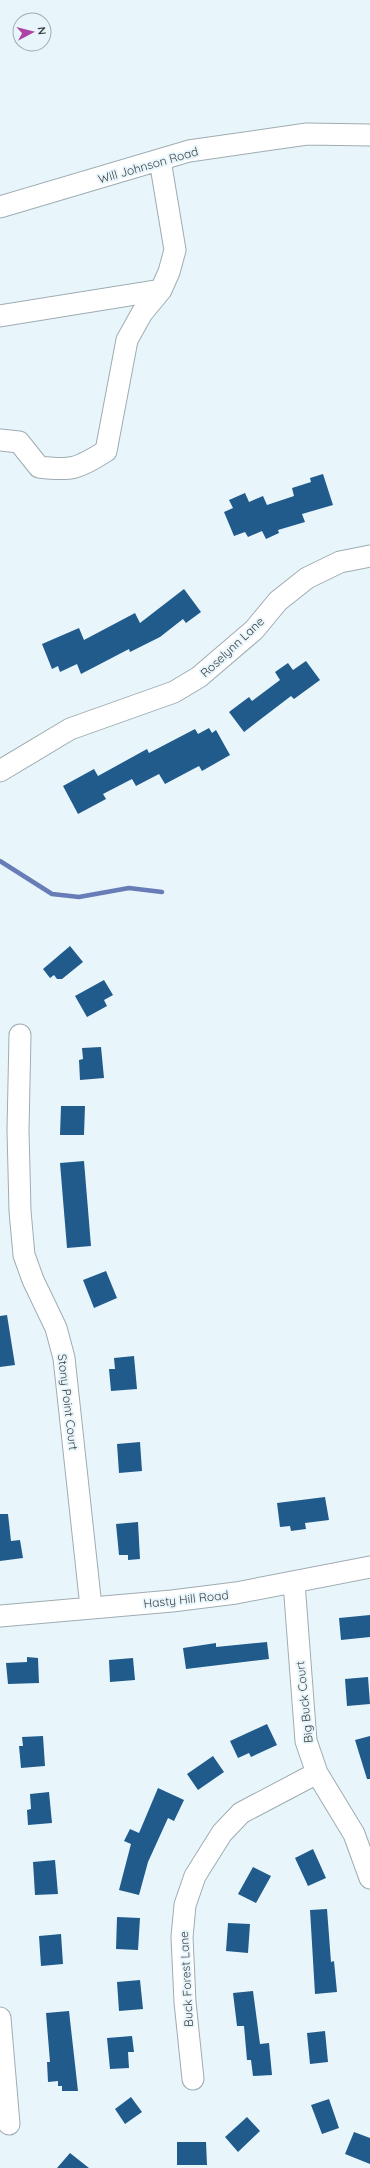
<svg xmlns="http://www.w3.org/2000/svg" width="370" height="2168" viewBox="0 0 370 2168" font-family="Quicksand,sans-serif">
  <style>
    .lines { fill: none; stroke-linecap: round; stroke-linejoin: round }
    .stream { stroke: #687db8; stroke-width: 4.5 }
    .building { fill: #205b8c }
    .minor-casing { stroke: #9facb2; stroke-width: 23 }
    .minor { stroke: #fff; stroke-width: 21 }
    .labels { text-anchor: middle; dominant-baseline: central; stroke-width: 4; stroke-linejoin: round; paint-order: stroke }
    .street-label { font-size: 12px; fill: #383d40; stroke: #e8f6fc }
  </style>
  <rect width="100%" height="100%" fill="#e8f6fc"/>
  <g class="lines">
    <path class="stream" d="M0,861L52,894L79,897L129,888L162,892"/>
  </g>
  <path class="building" d="M323,474L333,505L302,514L305,522L278,530L279,533L266,539L262,531L248,537L245,532L234,536L224,512L233,508L229,500L245,493L249,502L263,496L267,505L294,496L292,488L311,482L310,478Z
    M184,589L201,612L186,623L183,619L160,637L130,652L129,649L81,674L77,664L60,672L58,666L52,669L42,644L79,628L84,640L135,613L140,623Z
    M306,661L320,680L294,699L291,696L244,732L229,712L249,697L252,701L280,680L275,672L288,663L293,670Z
    M209,728L212,733L216,730L230,755L202,771L199,766L165,784L159,774L136,786L132,779L103,794L106,799L78,814L63,786L94,769L98,776L147,749L149,753L195,729L198,734Z
    M70,946L83,962L62,979H57L54,975L50,978L43,969Z
    M104,980L113,995L104,1000L107,1006L87,1017L75,996Z
    M101,1047L104,1078L80,1080L79,1060L83,1059L82,1048Z
    M61,1106H85L84,1135H60Z
    M84,1161L91,1246L67,1248L60,1163Z
    M106,1271L117,1298L94,1308L83,1280Z
    M7,1315L15,1365L0,1367V1316Z
    M134,1356L137,1389L111,1391L109,1369H115L114,1358Z
    M140,1442L142,1471L119,1473L117,1444Z
    M325,1497L329,1520L305,1523L306,1529L291,1531L290,1526L280,1527L277,1503Z
    M0,1514H8L11,1541L20,1540L23,1558L0,1561Z
    M138,1522L140,1559L128,1560V1555H119L116,1524Z
    M370,1615V1637L341,1640L339,1618Z
    M267,1642L269,1659L186,1669L183,1648L216,1643V1647Z
    M27,1657L38,1658L39,1683L8,1684L6,1663L27,1662Z
    M133,1658L135,1680L110,1682L109,1660Z
    M368,1677L370,1704L347,1706L345,1679Z
    M267,1724L277,1745L251,1757L249,1753L238,1758L230,1741Z
    M43,1736L45,1766L21,1768L19,1746H23L22,1737Z
    M370,1736V1779H367L355,1740Z
    M213,1756L224,1772L198,1790L187,1774Z
    M158,1788L184,1800L174,1821L168,1818L148,1862L139,1895L119,1890L131,1844L124,1841L130,1829L139,1833Z
    M49,1792L52,1823L28,1825L27,1810L31,1809L30,1794Z
    M313,1849L326,1878L308,1886L295,1858Z
    M55,1860L58,1894L35,1895L33,1862Z
    M253,1867L271,1876L256,1903L238,1894Z
    M327,1909L331,1962L334,1961L337,1992L315,1994L310,1910Z
    M117,1917L140,1918L138,1950L116,1949Z
    M228,1923L250,1924L248,1953L226,1951Z
    M61,1934L63,1964L41,1966L39,1936Z
    M140,1980L143,2009L119,2011L117,1982Z
    M253,1991L260,2044L269,2043L272,2075L253,2076L251,2060H247L244,2026H237L233,1993Z
    M69,2011L78,2091H62V2086H58V2081L48,2082L47,2062H50L46,2013Z
    M325,2031L328,2062L310,2064L307,2033Z
    M132,2036L134,2052H128L129,2068L110,2069L107,2038Z
    M131,2097L142,2112L125,2124L115,2109Z
    M329,2099L339,2128L322,2134L311,2105Z
    M247,2117L260,2131L238,2152L225,2137Z
    M354,2132L370,2138V2164L345,2154Z
    M177,2142H206L207,2165H177Z
    M70,2153L89,2168H57Z"/>
  <g class="lines">
    <g class="minor-casing">
      <path id="minor" d="M0,207L189,151L307,134L370,135
        M0,316L161,290
        M0,440L19,442L39,467C72,471 77,469 106,451L127,340L142,313L161,290L169,272L175,250L160,160
        M0,771L70,729L174,692L199,677L254,630L278,601L307,578L340,562L370,556
        M20,1035L18,1130L20,1211L24,1255L33,1280L56,1328L64,1358L91,1607
        M294,1583L306,1741L317,1773L354,1834L370,1878
        M0,1616L172,1601L236,1593L370,1567
        M0,2018L9,2124
        M193,2079L185,2002L182,1937L185,1905L195,1876L222,1833L241,1813L317,1773"/>
    </g>
    <use href="#minor" class="minor"/>
  </g>
  <g class="labels">
    <g class="street-label">
      <text transform="translate(148 165) rotate(-16)">Will Johnson Road</text>
      <text transform="translate(232 647) rotate(-43)">Roselynn Lane</text>
      <text transform="translate(68 1402) rotate(83)">Stony Point Court</text>
      <text transform="translate(186 1599) rotate(-6)">Hasty Hill Road</text>
      <text transform="translate(304 1702) rotate(-96)">Big Buck Court</text>
      <text transform="translate(186 1979) rotate(-93)">Buck Forest Lane</text>
    </g>
  </g>
  <g transform="translate(32 32) rotate(83)"><circle r="19" fill="#e8f6fc" stroke="#a2acb1"/>
  <path d="M0-3L7 15L0 10L-7 15Z" fill="#ac43a5"/>
  <text y="-6" font-size="11" font-weight="bold" text-anchor="middle" fill="#383d40">N</text>
  </g>
</svg>
